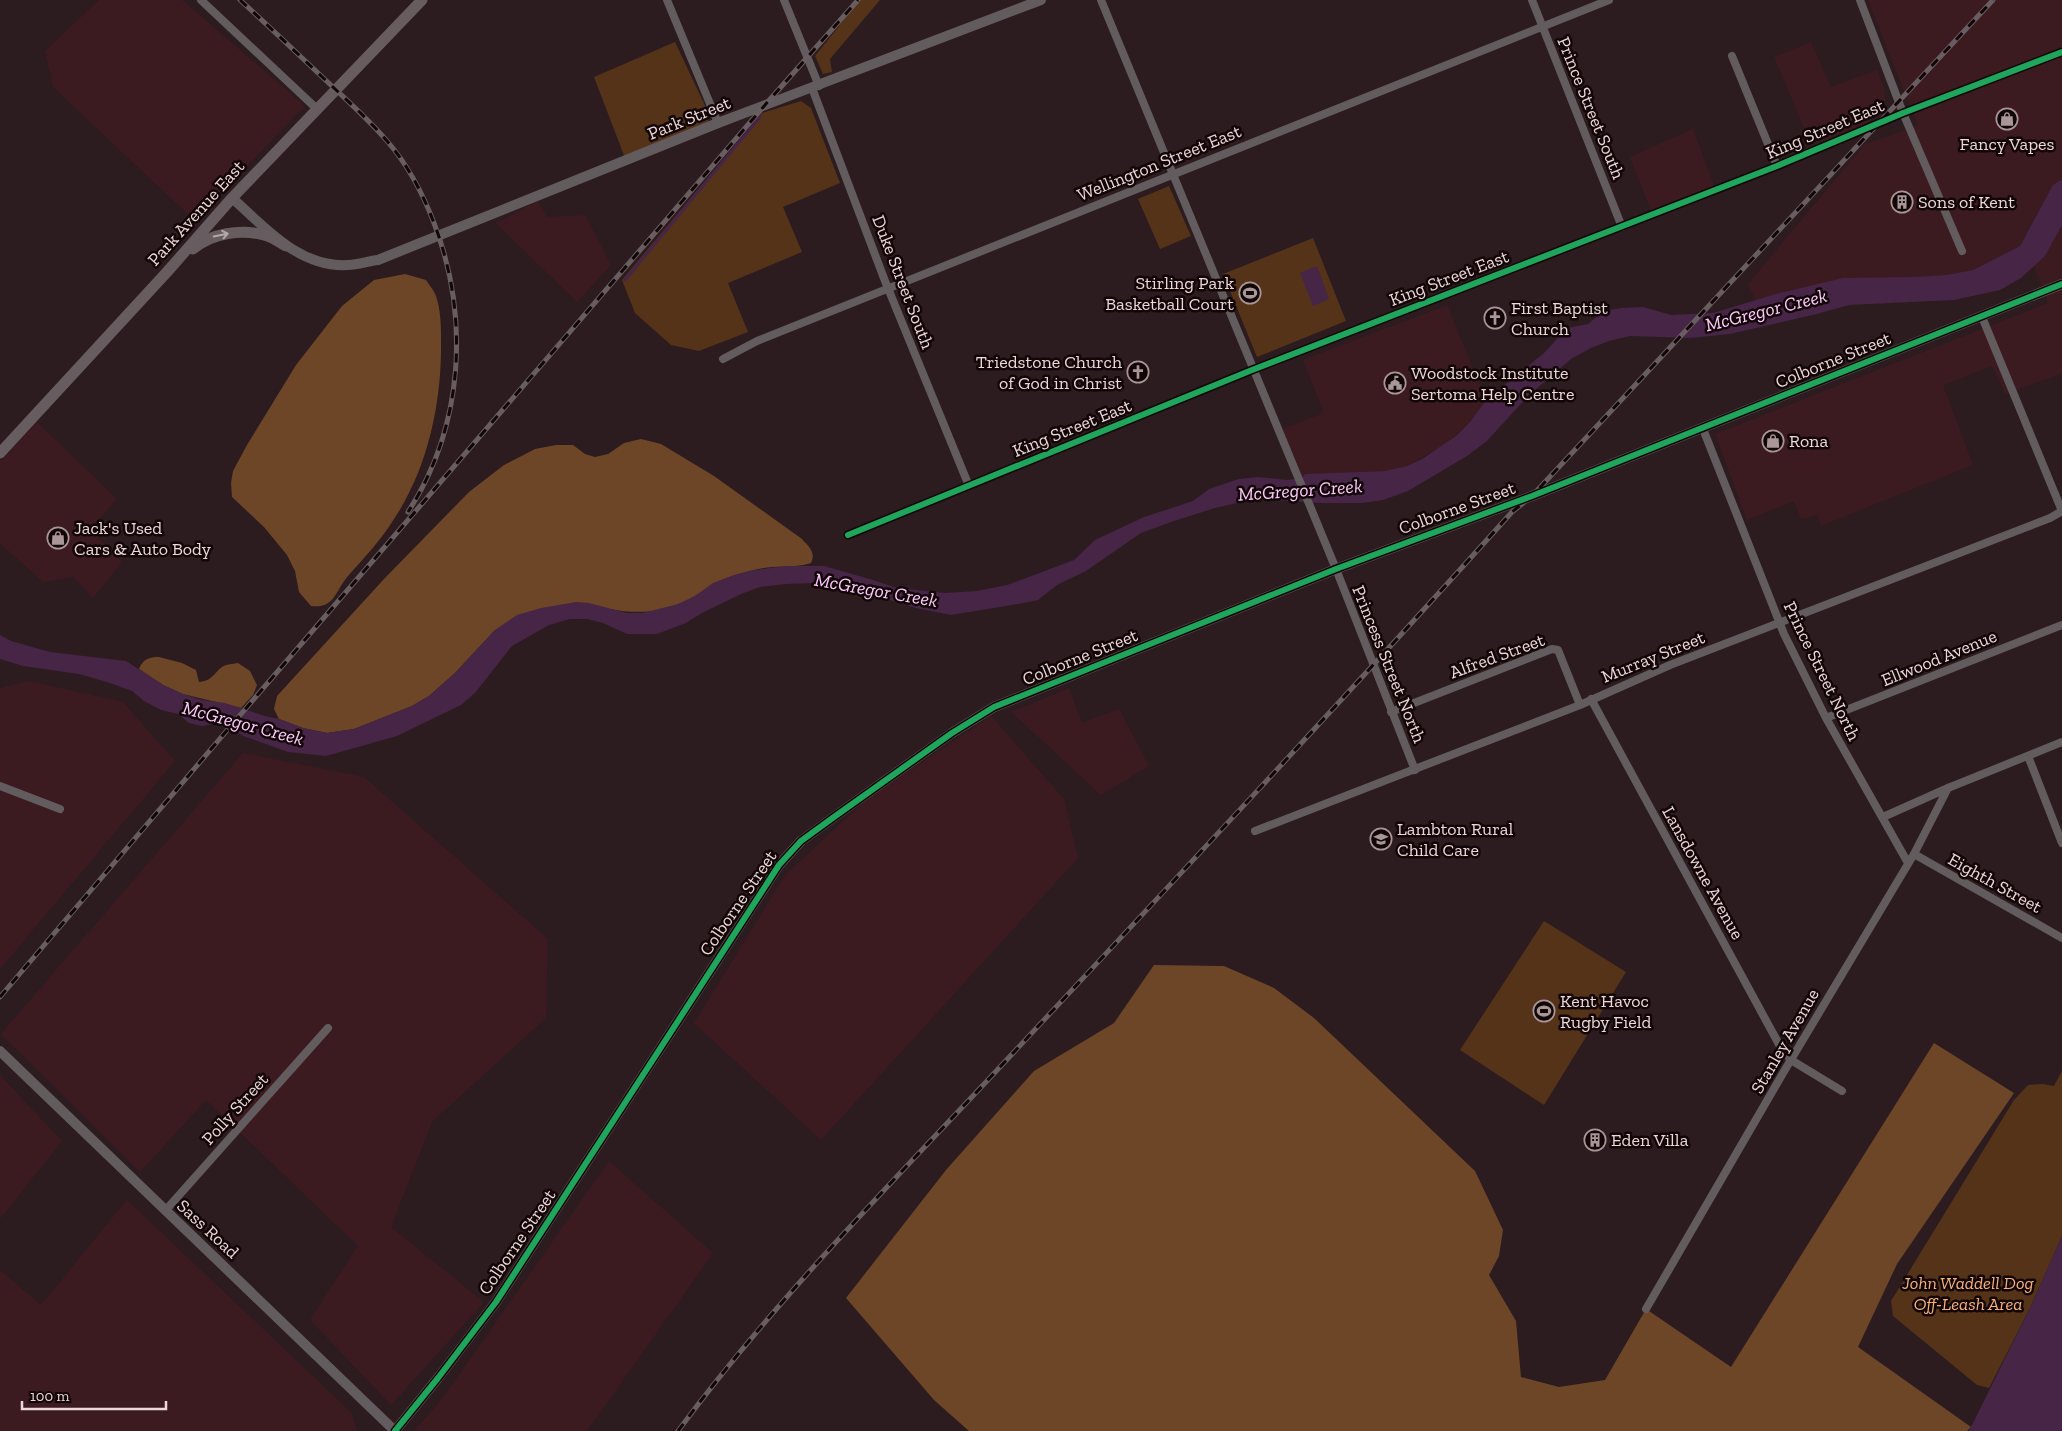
<svg xmlns="http://www.w3.org/2000/svg" width="2062" height="1431" viewBox="0 0 2062 1431" font-family="'Zilla Slab',serif">
  <style>
    .built { fill: #3c1b20 }
    .green { fill: #553319 }
    .forest { fill: #6d4628 }
    .water { fill: #462546 }
    .lines { fill: none; stroke-linecap: round; stroke-linejoin: round }
    .stream { stroke: #462546; stroke-width: 3 }
    .minor { stroke: #625c5e; stroke-width: 8 }
    .tertiary { stroke: #625c5e; stroke-width: 10 }
    .secondary { stroke: #675d60; stroke-width: 11 }
    .rail-casing { stroke: #685d60; stroke-width: 5 }
    .rail { stroke: #120607; stroke-width: 3; stroke-dasharray: 9; stroke-linecap: butt }
    .cycleway-casing { stroke: #120607; stroke-width: 9 }
    .cycleway { stroke: #20a55d; stroke-width: 6 }
    .oneway { stroke: #b7a7a9 }
    .labels { text-anchor: middle; dominant-baseline: central; stroke-width: 5; stroke-linejoin: round; paint-order: stroke }
    .street-label { font-size: 18px; fill: #edd8da; stroke: #120607 }
    .poi-label { font-size: 18px; fill: #edd8da; stroke: #120607; text-anchor: start }
    .park-label { font-size: 18px; font-style: italic; fill: #f7b27c; stroke: #120607 }
    .water-label { font-size: 19px; font-style: italic; fill: #feccfe; stroke: #120607 }
  </style>
  <rect width="100%" height="100%" fill="#2c1c1f"/>
  <path class="built" d="M99,0H182L305,106L194,220L53,87L45,51Z
    M1868,0H2062V179L2053,185L2020,246L1973,270L1946,275L1808,287L1756,300L1748,284L1865,144L1918,126Z
    M1811,42L1831,87L1877,70L1885,91V104L1874,118L1862,126L1818,143L1815,134L1806,133L1774,57Z
    M1693,129L1714,186L1651,211L1630,157Z
    M538,201L547,217L585,215L611,265L577,302L496,223Z
    M2062,225V373L2006,394L1992,366L1943,385L1973,465L1821,526L1817,515L1801,519L1794,501L1747,520L1715,434L2048,303L2034,266L2045,256Z
    M1447,305L1486,400L1470,422L1446,444L1407,466L1385,471L1305,474L1303,477L1282,429L1319,415L1323,410L1303,360Z
    M37,422L117,499L90,529L122,562L93,598L74,577L43,582L0,543V462Z
    M29,681L123,702L175,761L0,969V688Z
    M1069,688L1082,723L1119,709L1149,766L1101,795L1011,712Z
    M991,716L1064,799L1078,858L821,1140L694,1023L786,874L864,802Z
    M243,753L364,777L548,939L546,1018L432,1122L391,1227L484,1302L391,1405L310,1320L358,1246L206,1100L140,1172L1,1034Z
    M0,1075L62,1141L0,1219Z
    M609,1161L713,1253L587,1431H414L443,1398Z
    M127,1200L352,1413L357,1431H0V1270L41,1305Z"/>
  <path class="green" d="M860,0H880L830,59L832,72L823,74L815,56Z
    M675,42L710,116L708,123L625,158L594,77Z
    M801,101L811,108L840,183L783,207L802,252L728,283L748,332L699,351L671,345L635,313L622,280L762,113Z
    M1169,186L1191,236L1160,249L1138,199Z
    M1313,238L1346,321L1257,357L1223,274Z
    M1544,921L1626,972L1544,1105L1460,1050Z
    M2062,1071V1236L2030,1308L1989,1388L1977,1385L1893,1316L1891,1301L2014,1100L2028,1085L2042,1084L2054,1086Z"/>
  <path class="forest" d="M405,274L426,280C429,285 434,290 436,296C442,314 441,334 441,353C440,410 426,471 394,519C381,540 364,558 348,576C335,591 335,609 311,606L299,592L295,571L287,555L264,527L232,497L231,483L233,471L247,445L296,365L342,306L374,280Z
    M641,439L661,444L714,476L802,539C809,547 816,552 811,563C799,567 786,566 773,567C760,568 748,571 736,575C720,579 709,587 695,596C669,612 640,615 610,609L495,630L455,673L429,696L412,706L354,729L327,733L303,728L279,719L274,709L277,696L384,579L469,492L504,465L535,449L556,445H573L585,454L595,457L608,454L624,443Z
    M159,657L182,663L196,670L199,682C212,681 213,674 222,667C226,664 233,664 238,663L250,671L257,685L253,695L241,708L183,694L163,685L139,669C143,659 149,657 159,657Z
    M1154,965L1224,966L1274,988L1314,1018L1475,1171L1503,1230L1499,1256L1489,1275L1516,1321L1521,1377L1559,1387L1605,1380L1646,1309L1731,1367L1934,1043L2014,1093L1897,1264L1858,1347L1971,1427L1967,1431H969L934,1400L846,1298L946,1170L1034,1071L1114,1023Z"/>
  <path class="water" d="M2062,179V225L2045,256L2021,278L2000,290L1954,300L1849,305L1817,314L1730,334L1690,338L1630,336L1609,341L1591,348L1571,359L1528,396L1487,441L1467,456L1408,491L1383,500L1363,503H1322L1255,499L1215,508L1174,521L1141,533L1086,571L1057,585L1038,600L1018,604L951,615L916,608L854,589L813,583L786,584L760,587L741,594L702,613L686,623L657,634H627L603,623L587,619H570L549,625L512,646L475,693L461,705L397,736L326,756L288,752L246,737L217,723L202,726L189,723L178,714L161,710L144,701L132,691L107,682L79,674L23,666L0,659V635L11,641L50,652L126,661L163,685L183,694L202,700L225,703L265,716L279,719L303,728L327,733L354,729L412,706L429,696L455,673L495,630L517,615L541,608L576,602L589,603L627,613H643L678,604L695,596L713,583L734,575L754,570L787,566H824L873,580L897,588L945,593L977,591L1007,585L1074,560L1095,540L1144,517L1193,501L1209,489L1239,479L1258,477L1287,480L1302,478L1305,474L1385,471L1407,466L1422,459L1456,436L1470,422L1486,400L1544,353L1567,328L1588,324L1604,311L1622,308L1643,307L1671,315L1713,313L1776,294L1843,278L1915,277L1946,275L1973,270L2020,246L2053,185Z
    M1317,266L1329,299L1313,306L1300,273Z
    M2062,1236V1431H1969L2030,1308Z"/>
  <g class="lines">
    <path class="stream" d="M625,280L760,117"/>
    <path class="minor" d="M201,0L317,109
      M667,0L718,123
      M784,0L819,86
      M1101,0L1336,569L1415,770
      M1532,0L1622,227
      M1860,0L1903,113L1962,251
      M1732,56L1777,166
      M812,88L885,281L969,486
      M1982,317L2062,511
      M723,359L757,341L1609,0
      M1703,429L1784,634L1826,718L1908,863
      M848,535L1252,370L1777,166L1903,113L2062,52
      M1591,699L1781,1048L1791,1060L1842,1091
      M1391,712L1552,649L1558,650L1580,705
      M1826,718L2062,625
      M2028,756L2062,843
      M0,786L60,809
      M1883,817L1948,788L2062,742
      M1255,831L1580,705L1670,665L2050,518L2062,511
      M1914,854L2062,938
      M165,1211L328,1028
      M1646,1309L1786,1068L1914,854L1948,788"/>
    <path class="tertiary" d="M232,198C265,227 299,268 348,265C358,265 368,261 378,260L718,123L1041,0
      M0,1051L395,1431
      M395,1431L438,1378L496,1302L779,865L801,841L834,817L952,733L994,707L1336,569L1532,496L2062,284"/>
    <path class="secondary" d="M193,249C211,233 241,229 264,235C272,237 279,242 286,246
      M0,453L167,272L232,198L422,0"/>
    <g class="rail-casing">
      <path id="rail" d="M240,0C272,29 303,59 334,88C352,105 371,122 387,141C408,165 423,194 434,223C470,317 464,426 408,512
        M0,997L229,728L765,105L858,0
        M678,1431C774,1301 890,1185 1000,1067C1172,883 1344,699 1512,512L1532,496L1993,0"/>
    </g>
    <use href="#rail" class="rail"/>
    <g class="cycleway-casing">
      <path id="cycleway" d="M848,535L1252,370L1777,166L1903,113L2062,52
        M395,1431L438,1378L496,1302L779,865L801,841L834,817L952,733L994,707L1336,569L1532,496L2062,284"/>
    </g>
    <use href="#cycleway" class="cycleway"/>
  </g>
  <defs><path id="oneway-shaft" d="M-6 0H5M1.5-3L5.5 0L1.5 3" fill="none" stroke-width="1.6" stroke-linecap="round" stroke-linejoin="round" transform="scale(1.25)"/></defs>
  <use class="oneway" href="#oneway-shaft" transform="translate(221 235) rotate(-11)"/>
  <defs>
    <g id="shop-ring" transform="scale(1.125)"><circle r="9.5" fill="#120607" stroke="#a99699" stroke-width="1.5"/><path d="M-5-2.5h2.3a2.7 3.5 0 0 1 5.4 0H5L5.5 6h-11ZM-1.5-2.5h3a1.5 2.3 0 0 0-3 0Z" fill="#a99699"/></g>
    <g id="building-ring" transform="scale(1.125)"><circle r="9.5" fill="#120607" stroke="#a99699" stroke-width="1.5"/><path d="M-4-6H4V6H1V3H-1V6H-4ZM-2.5-4.3h1.7v1.8h-1.7ZM.8-4.3h1.7v1.8H.8ZM-2.5-1h1.7V.8h-1.7ZM.8-1h1.7V.8H.8Z" fill="#a99699"/></g>
    <g id="stadium-ring" transform="scale(1.125)"><circle r="9.5" fill="#120607" stroke="#a99699" stroke-width="1.5"/><path d="M0-5a6.5 5 0 1 0 0 10a6.5 5 0 1 0 0-10ZM-3.5-1.8h7v3.6h-7Z" fill="#a99699"/></g>
    <g id="church-ring" transform="scale(1.125)"><circle r="9.5" fill="#120607" stroke="#a99699" stroke-width="1.5"/><path d="M-1.2-6h2.4v3.5h3.3v2.4h-3.3V6h-2.4V-.1h-3.3v-2.4h3.3Z" fill="#a99699"/></g>
    <g id="civic-ring" transform="scale(1.125)"><circle r="9.5" fill="#120607" stroke="#a99699" stroke-width="1.5"/><path d="M-.6-6.5H3V-4.5H.6V-3L4-1V1h2V6H-6V1h2V-1L-.6-3ZM-1.2 2.5V6h2.4V2.5Z" fill="#a99699"/></g>
    <g id="school-ring" transform="scale(1.125)"><circle r="9.5" fill="#120607" stroke="#a99699" stroke-width="1.5"/><path d="M0-5L7-2L0 1L-7-2ZM-4 1L0 2.5L4 1V4Q0 6-4 4Z" fill="#a99699"/></g>
  </defs>
  <g fill-rule="evenodd">
    <use href="#shop-ring" x="2007" y="119"/>
    <use href="#building-ring" x="1902" y="202"/>
    <use href="#stadium-ring" x="1250" y="293"/>
    <use href="#church-ring" x="1495" y="318"/>
    <use href="#church-ring" x="1138" y="372"/>
    <use href="#civic-ring" x="1395" y="383"/>
    <use href="#shop-ring" x="1773" y="441"/>
    <use href="#shop-ring" x="58" y="538"/>
    <use href="#school-ring" x="1381" y="839"/>
    <use href="#stadium-ring" x="1544" y="1011"/>
    <use href="#building-ring" x="1595" y="1140"/>
  </g>
  <g class="labels">
    <g class="street-label">
      <text transform="translate(1591 108) rotate(68)">Prince Street South</text>
      <text transform="translate(689 118) rotate(-22)">Park Street</text>
      <text transform="translate(1825 129) rotate(-23)">King Street East</text>
      <text transform="translate(1159 163) rotate(-22)">Wellington Street East</text>
      <text transform="translate(196 213) rotate(-48)">Park Avenue East</text>
      <text transform="translate(1449 278) rotate(-21)">King Street East</text>
      <text transform="translate(903 282) rotate(69)">Duke Street South</text>
      <text transform="translate(1833 360) rotate(-22)">Colborne Street</text>
      <text transform="translate(1072 428) rotate(-22)">King Street East</text>
      <text transform="translate(1457 508) rotate(-20)">Colborne Street</text>
      <text transform="translate(1497 656) rotate(-20)">Alfred Street</text>
      <text transform="translate(1080 657) rotate(-22)">Colborne Street</text>
      <text transform="translate(1653 657) rotate(-22)">Murray Street</text>
      <text transform="translate(1939 658) rotate(-22)">Ellwood Avenue</text>
      <text transform="translate(1389 664) rotate(68)">Princess Street North</text>
      <text transform="translate(1822 671) rotate(64)">Prince Street North</text>
      <text transform="translate(1703 873) rotate(61)">Lansdowne Avenue</text>
      <text transform="translate(1995 883) rotate(29)">Eighth Street</text>
      <text transform="translate(738 903) rotate(-56)">Colborne Street</text>
      <text transform="translate(1785 1041) rotate(-60)">Stanley Avenue</text>
      <text transform="translate(235 1109) rotate(-48)">Polly Street</text>
      <text transform="translate(208 1229) rotate(43)">Sass Road</text>
      <text transform="translate(517 1242) rotate(-56)">Colborne Street</text>
    </g>
    <g class="poi-label">
      <text x="2007" y="144" text-anchor="middle">Fancy Vapes</text>
      <text x="1918" y="202">Sons of Kent</text>
      <text x="1234" y="283" text-anchor="end">Stirling Park<tspan x="1234" dy="21">Basketball Court</tspan></text>
      <text x="1511" y="308">First Baptist<tspan x="1511" dy="21">Church</tspan></text>
      <text x="1122" y="362" text-anchor="end">Triedstone Church<tspan x="1122" dy="21">of God in Christ</tspan></text>
      <text x="1411" y="373">Woodstock Institute<tspan x="1411" dy="21">Sertoma Help Centre</tspan></text>
      <text x="1789" y="441">Rona</text>
      <text x="74" y="528">Jack's Used<tspan x="74" dy="21">Cars &amp; Auto Body</tspan></text>
      <text x="1397" y="829">Lambton Rural<tspan x="1397" dy="21">Child Care</tspan></text>
      <text x="1560" y="1001">Kent Havoc<tspan x="1560" dy="21">Rugby Field</tspan></text>
      <text x="1611" y="1140">Eden Villa</text>
    </g>
    <g class="park-label">
      <text x="1968" y="1283">John Waddell Dog<tspan x="1968" dy="21">Off-Leash Area</tspan></text>
    </g>
    <g class="water-label">
      <text transform="translate(1766 310) rotate(-14)">McGregor Creek</text>
      <text transform="translate(1300 490) rotate(-4)">McGregor Creek</text>
      <text transform="translate(876 590) rotate(10)">McGregor Creek</text>
      <text transform="translate(243 723) rotate(15)">McGregor Creek</text>
    </g>
  </g>
  <path d="M22 1401v8h144v-8" fill="none" stroke="#edd8da" stroke-width="2.5"/>
  <text x="30" y="1401" font-size="15" fill="#edd8da" stroke="#120607" stroke-width="4" paint-order="stroke">100 m</text>
</svg>
